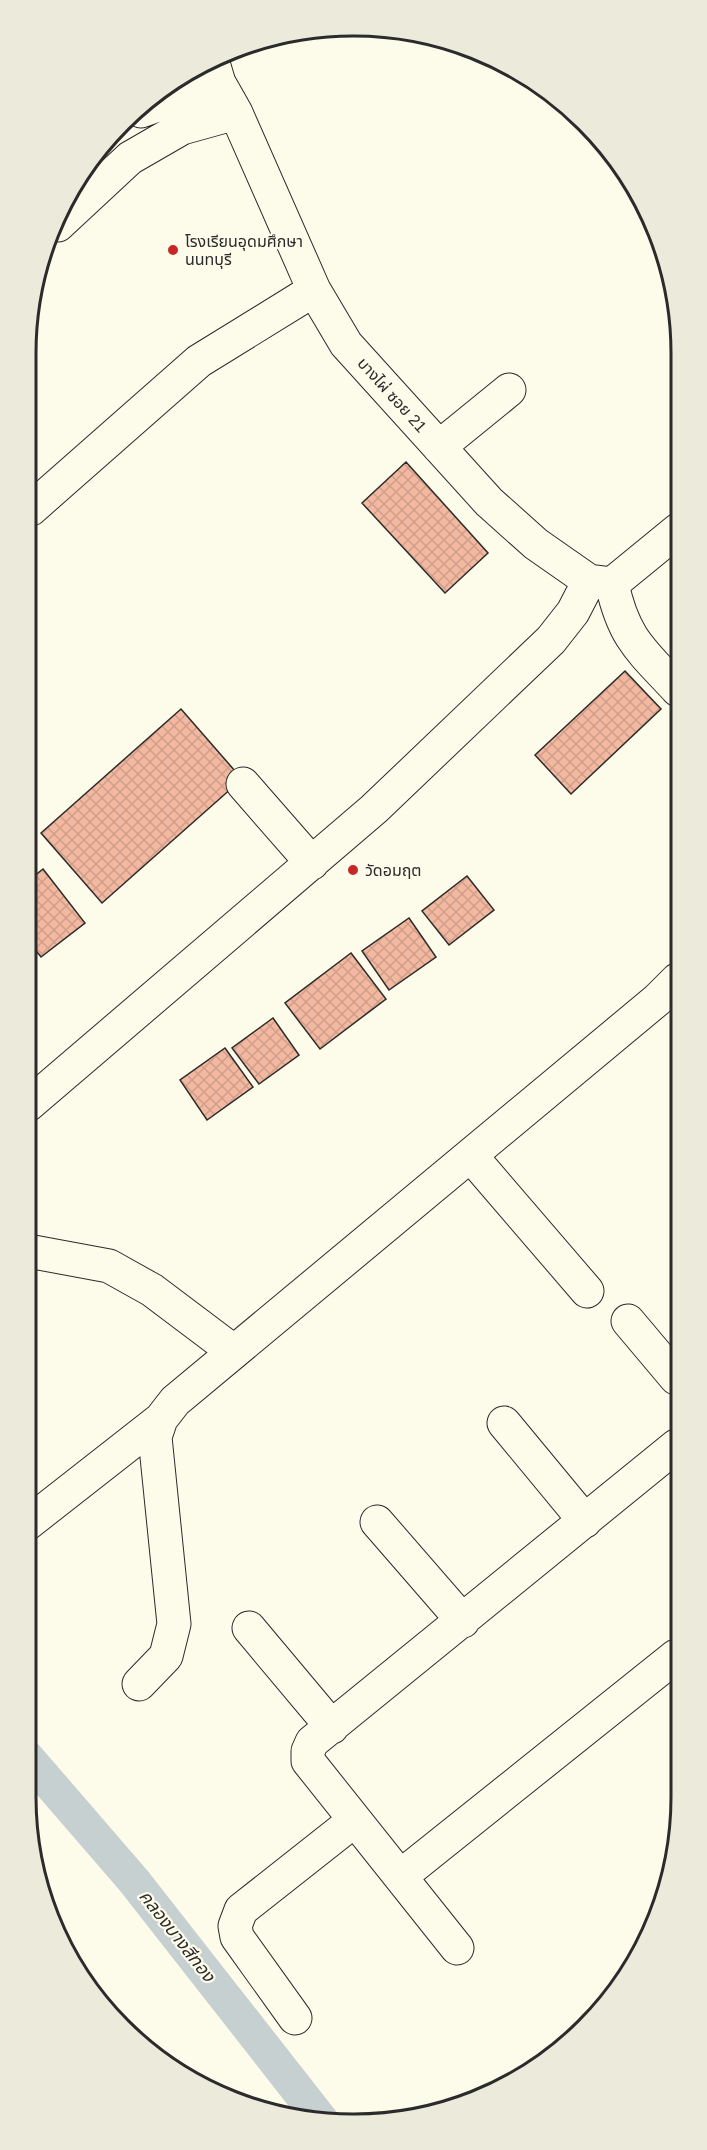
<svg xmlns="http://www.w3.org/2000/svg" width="707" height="2150" viewBox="0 0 707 2150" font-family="Arial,'Noto Sans Thai',sans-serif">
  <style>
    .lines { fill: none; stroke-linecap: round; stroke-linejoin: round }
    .canal { stroke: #c7d0d0; stroke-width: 34 }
    .building { fill: url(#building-cross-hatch); stroke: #2b2b2b; stroke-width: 1.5 }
    .minor-casing { stroke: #2b2b2b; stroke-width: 35 }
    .minor { stroke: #fdfbea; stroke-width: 33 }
    .poi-dot { fill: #c62828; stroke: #fdfbea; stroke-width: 2 }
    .labels { text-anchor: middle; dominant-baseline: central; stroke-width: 4.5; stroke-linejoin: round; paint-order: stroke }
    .poi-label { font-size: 16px; fill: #2b2b2b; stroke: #fdfbea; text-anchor: start }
    .street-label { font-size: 16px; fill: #2b2b2b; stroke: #fdfbea }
    .water-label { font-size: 18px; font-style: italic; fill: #2b2b2b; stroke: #fdfbea }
    .rim { fill: none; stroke: #2b2b2b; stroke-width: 3 }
  </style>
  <defs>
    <pattern id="building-cross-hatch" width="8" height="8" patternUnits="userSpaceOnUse" patternTransform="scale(1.5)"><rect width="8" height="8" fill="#f2b8a0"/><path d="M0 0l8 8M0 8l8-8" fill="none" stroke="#d09e8a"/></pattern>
  </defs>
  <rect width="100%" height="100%" fill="#fdfbea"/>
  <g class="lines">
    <path class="canal" d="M26,1756L134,1881L322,2121"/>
  </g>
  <path class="building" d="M406,462L488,553L445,593L362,503Z
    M625,671L661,709L571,794L535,755Z
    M181,709L242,779L102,903L41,833Z
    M43,869L85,923L41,957L29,942V880Z
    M467,876L494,910L449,945L422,911Z
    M409,918L436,957L389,990L362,951Z
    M351,953L386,999L320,1049L285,1003Z
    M273,1018L299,1055L259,1084L232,1048Z
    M225,1048L253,1087L207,1120L180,1080Z"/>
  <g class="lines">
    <g class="minor-casing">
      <path id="minor" d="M213,63L219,83L236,113L314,290L346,344L489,502L536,544L589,581L612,584L678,530
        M141,111L219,83
        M58,225L130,158L182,128L236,113
        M439,447L509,390
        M31,509L199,361L314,290
        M612,584C624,639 641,650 678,690
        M243,784L312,863
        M28,1105L374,809L551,640L573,612L589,581
        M471,1156L587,1291
        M28,1251L109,1266L152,1290L233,1351
        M628,1321L676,1378
        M504,1423L585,1521
        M377,1522L463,1621
        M27,1524L161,1419
        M249,1628L332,1727
        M139,1684L166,1656L174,1624L155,1437L161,1419L175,1401L657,1000L677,980
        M401,1876L676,1656
        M457,1948L308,1761V1751L312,1742L676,1446
        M295,2018L237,1937L235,1926L241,1910L355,1820"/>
    </g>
    <use href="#minor" class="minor"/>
  </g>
  <g class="poi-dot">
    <circle cx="173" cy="250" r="6"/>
    <circle cx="353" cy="870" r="6"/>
  </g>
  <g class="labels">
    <g class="poi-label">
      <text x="185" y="241">โรงเรียนอุดมศึกษา<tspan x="185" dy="18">นนทบุรี</tspan></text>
      <text x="365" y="870">วัดอมฤต</text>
    </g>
    <g class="street-label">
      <text transform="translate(392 395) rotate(48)">บางไผ่ ซอย 21</text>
    </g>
    <g class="water-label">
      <text transform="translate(177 1936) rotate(52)">คลองบางสีทอง</text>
    </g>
  </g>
  <path d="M0 0H707V2150H0ZM353 36H354A317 317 0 0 1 671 353V1797A317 317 0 0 1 354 2114H353A317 317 0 0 1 36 1797V353A317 317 0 0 1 353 36Z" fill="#eceadb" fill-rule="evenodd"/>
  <path class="rim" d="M353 36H354A317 317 0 0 1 671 353V1797A317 317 0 0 1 354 2114H353A317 317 0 0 1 36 1797V353A317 317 0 0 1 353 36Z"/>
</svg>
